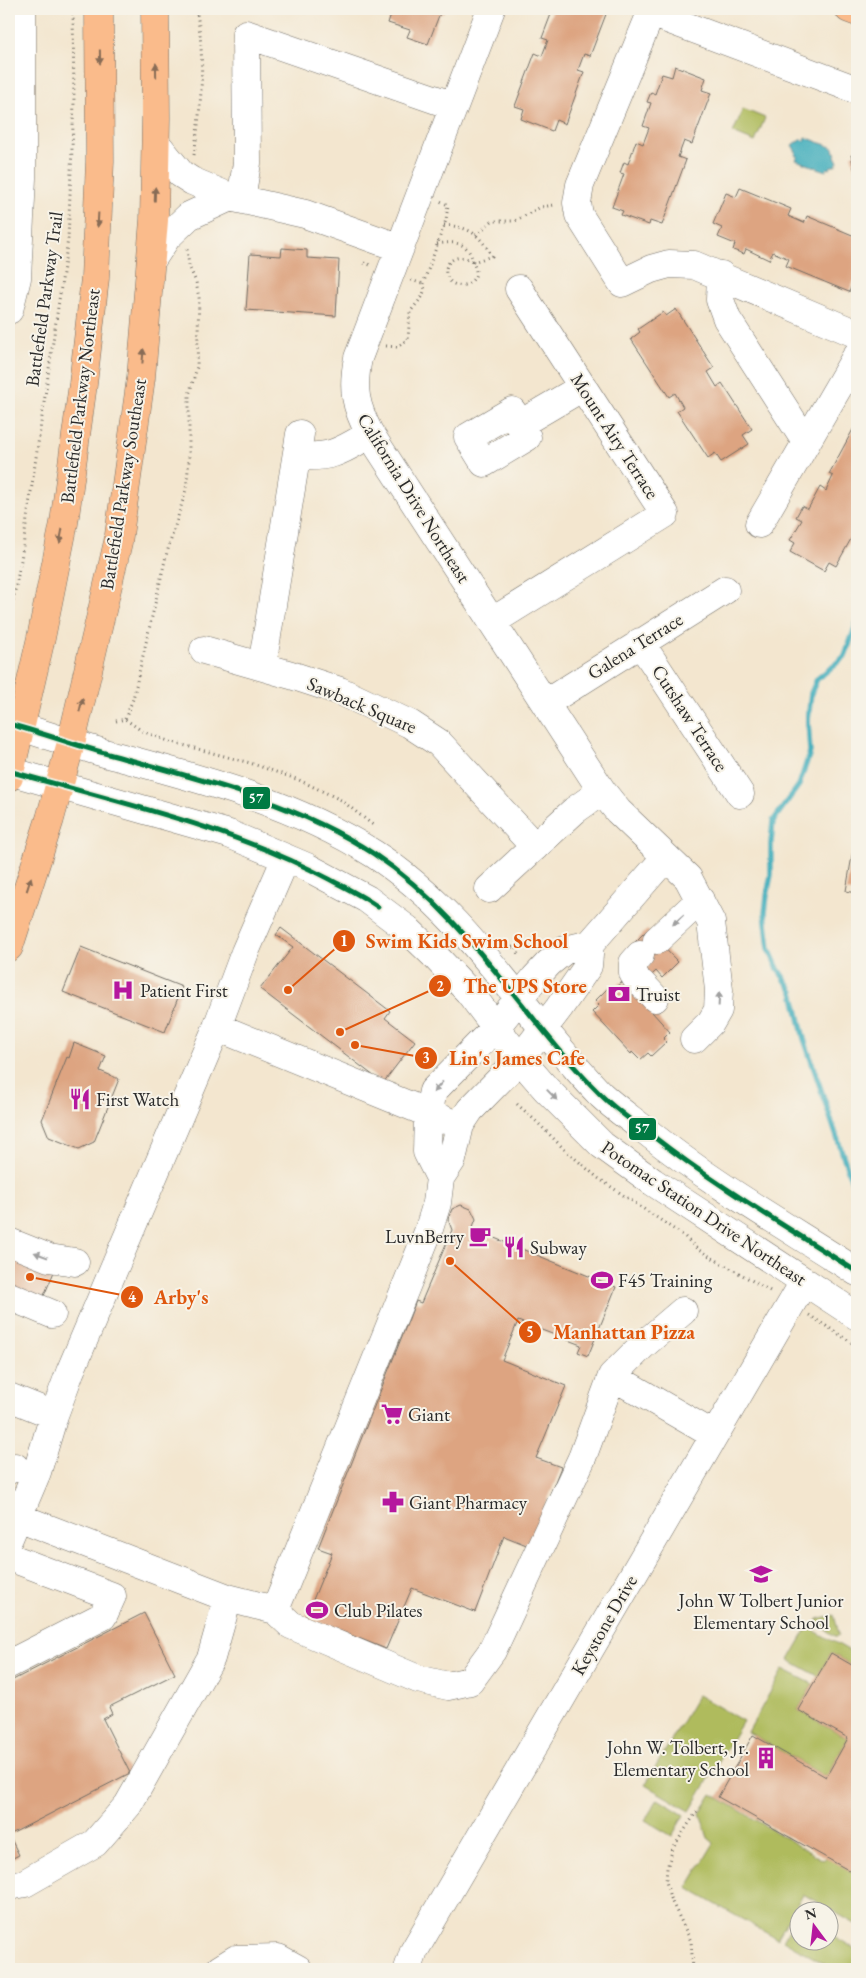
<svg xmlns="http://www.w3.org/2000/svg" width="866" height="1978" viewBox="0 0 866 1978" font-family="'EB Garamond',serif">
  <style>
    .green { fill: #afbb5d; stroke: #6d7344 }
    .water { fill: #3fadbc; stroke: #356c74 }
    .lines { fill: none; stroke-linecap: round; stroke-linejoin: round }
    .stream { stroke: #3fadbc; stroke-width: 5.5 }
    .building { fill: #dda481 }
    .minor-casing { stroke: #716c64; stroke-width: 29 }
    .major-casing { stroke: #716c64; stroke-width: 29 }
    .path { stroke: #716c64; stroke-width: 3; stroke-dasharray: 1 4; stroke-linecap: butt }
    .minor { stroke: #fff; stroke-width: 28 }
    .major { stroke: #fabb8b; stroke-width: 28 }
    .bus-1-casing { stroke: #f7f3e8; stroke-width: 9 }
    .bus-1 { stroke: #007a43; stroke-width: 5 }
    .oneway { fill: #886c56 }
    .oneway2 { fill: #a0a0a0 }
    .labels { text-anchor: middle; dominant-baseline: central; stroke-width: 4; stroke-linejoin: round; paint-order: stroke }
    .street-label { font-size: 19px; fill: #2b2b2b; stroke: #f7f3e8 }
    .poi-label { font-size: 19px; fill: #2b2b2b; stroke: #f7f3e8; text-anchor: start }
    .leader { fill: none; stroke: #df570e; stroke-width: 2 }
    .callout-dot { fill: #df570e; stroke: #f7f3e8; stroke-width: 2 }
    .mark-label { font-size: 15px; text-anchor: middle; font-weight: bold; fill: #fff }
    .callout-label { font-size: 20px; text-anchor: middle; font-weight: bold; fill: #df570e; stroke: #f7f3e8; stroke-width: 4; stroke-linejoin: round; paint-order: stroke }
    .line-badge { stroke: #f7f3e8; stroke-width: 2 }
    .badge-label { font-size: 14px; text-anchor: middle; font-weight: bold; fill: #fff }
  </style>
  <rect width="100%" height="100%" fill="#f7f3e8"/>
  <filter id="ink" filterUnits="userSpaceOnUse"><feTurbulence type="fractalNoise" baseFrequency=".02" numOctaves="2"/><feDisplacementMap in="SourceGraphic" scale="10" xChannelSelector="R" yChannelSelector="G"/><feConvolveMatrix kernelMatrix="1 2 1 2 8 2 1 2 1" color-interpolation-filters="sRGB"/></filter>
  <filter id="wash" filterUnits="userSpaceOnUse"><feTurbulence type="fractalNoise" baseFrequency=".0096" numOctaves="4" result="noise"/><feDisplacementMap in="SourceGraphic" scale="20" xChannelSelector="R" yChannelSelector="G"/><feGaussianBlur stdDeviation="1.12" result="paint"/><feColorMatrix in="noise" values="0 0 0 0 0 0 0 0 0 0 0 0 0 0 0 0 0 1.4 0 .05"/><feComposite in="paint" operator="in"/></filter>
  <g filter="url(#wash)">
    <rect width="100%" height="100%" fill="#f3e6cf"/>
    <path class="green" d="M743,109L765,118L755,142L733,133Z
      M834,1615L839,1634L838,1636H835L815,1623L818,1619Z
      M808,1627L857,1655V1668L831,1653L818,1676L789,1660Z
      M783,1669L813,1684L798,1710L848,1738L826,1777L748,1732Z
      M698,1695L743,1721L690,1811L645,1785Z
      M712,1794L823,1860L827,1857L857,1875V1925L803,1894L777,1939L687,1888L714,1843L708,1838L700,1813Z
      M658,1799L684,1815L672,1836L645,1820Z
      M798,1914V1940H828L829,1933L857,1950V1969H833L783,1940Z"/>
    <path class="water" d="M805,137L834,148L833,151L836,153L835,156L838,162L835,166H831L830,169L827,168L826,171L796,160L798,156L795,155L796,152L792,145L796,142H799L801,139L804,141Z"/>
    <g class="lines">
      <path class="stream" d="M857,622L845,656L817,679L811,693L808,721L810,752L799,785L773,821L771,843V875L767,895L765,913L769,949L778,969L793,992L804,1039L857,1197"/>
    </g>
    <g id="blocks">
      <path class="building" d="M314,9H327L325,13Z
        M386,9H445L443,14L440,13L428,44L407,37L410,30L388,23L392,11Z
        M553,9H608L590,56L584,54L578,70L584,72L565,124L556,120L552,131L521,119L524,109L515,106L535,53L542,56L548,40L542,38Z
        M675,66L706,78L702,90L711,93L692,144L684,141L678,157L686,160L662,225L650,221L649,225L621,215L623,211L612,207L624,174L620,173L624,162L628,164L636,141L643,144L649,128L643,126L651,103L647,102L651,92L655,94L662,74L672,77Z
        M857,153V180L851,155Z
        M740,188L791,209L788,216L804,223L807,216L857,237V283L854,281L849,292L786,266L789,259L773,252L769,260L746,249L744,254L733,250L735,244L718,237L722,228L713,224L726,193L736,197Z
        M282,248L307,250V258L339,260L336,316L246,310L250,254L281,256Z
        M676,309L714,368L708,372L717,387L722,383L752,429L743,435L749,444L721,462L715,453L708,458L677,411L683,407L675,393L669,397L631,339L640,332L638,329L663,312L666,316Z
        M857,422V528L836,566L829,562L824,571L790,552L795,543L790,540L802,520L796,517L802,506L808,509L820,487L826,491L833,476L829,474Z
        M853,850H857V893L846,891Z
        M281,928L390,1011L385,1018L415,1041L383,1083L260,989L293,947L276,935Z
        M647,930L678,962L662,978L656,971L634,992L670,1032L663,1039L666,1042L651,1056L648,1053L640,1060L632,1052L631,1054L592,1012L599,1005L595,1001L611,985L615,989L621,982L624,984L636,978L650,965L631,946Z
        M81,947L182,987L165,1032L63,992Z
        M74,1043L106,1056L100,1071L119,1079L94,1142L79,1149L49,1137L42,1120L67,1057L69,1058Z
        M461,1205L471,1209L476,1219L472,1229L616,1287L588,1356L578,1352L581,1345L518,1321L502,1360L566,1386L536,1458L561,1467L529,1546L504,1536L475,1612L412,1588L386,1649L306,1617L332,1553L318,1548L416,1301L421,1303L452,1230L448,1219L452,1209Z
        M9,1252L56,1267L43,1298L9,1289Z
        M144,1613L175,1674L109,1707L112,1714L103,1719L130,1773L9,1835V1682Z
        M831,1653L857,1668V1875L718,1797L753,1735L826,1777L848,1738L798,1710Z
        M9,1835L19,1855L9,1860Z"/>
    </g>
  </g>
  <g filter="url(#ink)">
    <use href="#blocks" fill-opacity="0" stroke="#716c64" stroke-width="1"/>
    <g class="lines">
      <g class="minor-casing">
        <path id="minor" d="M491,9L358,358C352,389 355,406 370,434L602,791L618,811L688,878L711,922L719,990L718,1010L711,1022L694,1039
          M857,90L651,13L580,185L577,203L579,215L622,283L651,269L669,264L694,265L857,334
          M156,143L181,174L192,181L230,197L305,214L400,248
          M241,199L247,163L246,34L454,106
          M151,261L167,237L189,216L230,197
          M721,275L720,300L727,319L806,442
          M9,310L17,278L22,178V9
          M512,411L527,437L484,463L468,437Z
          M520,424L583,387
          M297,456C333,458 341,451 370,434
          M759,524L857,355
          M493,621L665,514L519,289
          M640,642L740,794
          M204,650L291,675L340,691L410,724L439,743L535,847
          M262,666L300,434
          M546,703L725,590
          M9,724C42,733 75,745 108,754C201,779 292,802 374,854C469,915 524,1016 601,1095C615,1108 631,1119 646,1131C712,1184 786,1226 857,1272
          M9,771L229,834L307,867L367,899L407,929L434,955L469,992L520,1059L546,1089L602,1145L653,1182L857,1316
          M489,889L575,810L602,791
          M657,940L700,900
          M590,944L665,858
          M636,978L633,973V963L640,955
          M642,984L655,998
          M217,1027L445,1120
          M9,1242L49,1258L75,1262
          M9,1296L52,1314
          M612,1376L714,1435
          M9,1397L54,1415
          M9,1470L15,1467
          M18,1517L228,1598L275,1610L291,1625L418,1679L448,1686L470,1681L492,1651L582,1458L612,1376L642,1346L683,1311
          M9,1538L37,1472L54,1415L70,1372L217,1027L245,952L286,858
          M9,1557L112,1596L103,1616L9,1664
          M275,1610L428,1232L437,1203L440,1178L452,1160L460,1125L470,1110L520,1059L559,1008L588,966L590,944L565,950L549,963L535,978L496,1027L433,1091L428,1115L427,1152L440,1178
          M9,1886L25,1883L95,1843L128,1805L211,1658L228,1598
          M220,1969L236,1959L278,1958L298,1969
          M408,1969L414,1951L804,1282"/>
      </g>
      <g class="major-casing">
        <path id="major" d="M849,9L857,12
          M9,777L41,638L64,523L83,384L95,278L100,161L99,9
          M9,947L50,819L71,743L118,542L141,378L154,220L156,118L155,9"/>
      </g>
      <path class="path" d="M194,155C201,107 206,57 196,9
        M444,225C470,227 479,234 492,256L473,262
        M476,235L492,221H515L541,207L554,205
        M437,244C455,241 469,242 473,262C474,266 476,268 476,273C474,285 457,290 449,280C438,264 458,250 473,262
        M364,263L370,265
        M411,280L423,284
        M386,346L397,347L408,339L410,312L422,297L425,289L423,284L446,220L448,205L440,201
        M9,620L21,560L68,239L74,103L73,9
        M125,719L133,699L166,556L186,490L189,460V395L197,367L199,298L196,282L189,266L187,249
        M116,721L125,719L142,731L168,741L250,763L299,780L341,800L373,825
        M507,946L517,948L518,957
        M517,1104L538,1123L565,1150L598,1178L684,1236L697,1249L772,1292
        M809,1315L857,1346
        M693,1969L691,1941L670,1898L666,1881L667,1868L673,1848L697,1811"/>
      <use href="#minor" class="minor"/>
      <use href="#major" class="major"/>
      <g class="bus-1-casing">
        <path id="bus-1" d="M9,724C42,733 75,745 108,754C199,779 295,802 374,854C469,917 522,1017 601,1095C617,1111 636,1124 654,1137C718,1187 789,1228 857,1272
          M9,771C117,802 229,826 329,879C346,888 363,896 378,907"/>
      </g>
      <use href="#bus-1" class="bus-1"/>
    </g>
    <defs><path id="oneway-solid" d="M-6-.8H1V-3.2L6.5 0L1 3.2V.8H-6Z" transform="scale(1.25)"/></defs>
    <g class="oneway">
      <use href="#oneway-solid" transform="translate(100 57) rotate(89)"/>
      <use href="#oneway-solid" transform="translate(156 70) rotate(-91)"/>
      <use href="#oneway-solid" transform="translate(155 194) rotate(-88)"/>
      <use href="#oneway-solid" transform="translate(98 220) rotate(93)"/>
      <use href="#oneway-solid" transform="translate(143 356) rotate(-85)"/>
      <use href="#oneway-solid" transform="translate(61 536) rotate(101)"/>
      <use href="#oneway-solid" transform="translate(81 705) rotate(-77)"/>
      <use href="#oneway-solid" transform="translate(29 884) rotate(-72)"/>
    </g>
    <g class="oneway2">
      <use href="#oneway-solid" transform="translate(678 920) rotate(137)"/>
      <use href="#oneway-solid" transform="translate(719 999) rotate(-87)"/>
      <use href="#oneway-solid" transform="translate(438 1087) rotate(131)"/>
      <use href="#oneway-solid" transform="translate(552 1095) rotate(46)"/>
      <use href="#oneway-solid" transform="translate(41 1255) rotate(-159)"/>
    </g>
  </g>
  <defs>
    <g id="hospital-bare" transform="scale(1.725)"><path d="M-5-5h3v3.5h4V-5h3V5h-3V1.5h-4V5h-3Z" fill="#b5179e" stroke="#f7f3e8" stroke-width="2.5" paint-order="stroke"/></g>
    <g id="bank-bare" transform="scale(1.725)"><path d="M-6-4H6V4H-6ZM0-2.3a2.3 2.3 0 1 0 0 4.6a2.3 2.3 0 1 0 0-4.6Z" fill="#b5179e" stroke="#f7f3e8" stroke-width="2.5" paint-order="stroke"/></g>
    <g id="restaurant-bare" transform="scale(1.725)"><path d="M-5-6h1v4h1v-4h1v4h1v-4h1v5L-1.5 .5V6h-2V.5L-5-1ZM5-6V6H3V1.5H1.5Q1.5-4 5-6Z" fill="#b5179e" stroke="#f7f3e8" stroke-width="2.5" paint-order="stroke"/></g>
    <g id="cafe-bare" transform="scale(1.725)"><path d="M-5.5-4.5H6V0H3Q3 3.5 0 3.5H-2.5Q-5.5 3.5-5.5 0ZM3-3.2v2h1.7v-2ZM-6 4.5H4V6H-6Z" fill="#b5179e" stroke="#f7f3e8" stroke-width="2.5" paint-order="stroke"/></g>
    <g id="stadium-bare" transform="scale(1.725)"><path d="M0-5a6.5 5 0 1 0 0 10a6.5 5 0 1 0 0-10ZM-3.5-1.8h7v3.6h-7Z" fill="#b5179e" stroke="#f7f3e8" stroke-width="2.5" paint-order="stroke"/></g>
    <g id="supermarket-bare" transform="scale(1.725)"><path d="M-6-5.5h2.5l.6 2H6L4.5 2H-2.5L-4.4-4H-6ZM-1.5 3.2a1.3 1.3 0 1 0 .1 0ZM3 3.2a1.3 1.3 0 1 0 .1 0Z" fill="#b5179e" stroke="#f7f3e8" stroke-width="2.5" paint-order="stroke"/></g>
    <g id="pharmacy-bare" transform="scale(1.725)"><path d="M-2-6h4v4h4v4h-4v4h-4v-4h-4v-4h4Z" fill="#b5179e" stroke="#f7f3e8" stroke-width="2.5" paint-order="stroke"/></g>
    <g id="school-bare" transform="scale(1.725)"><path d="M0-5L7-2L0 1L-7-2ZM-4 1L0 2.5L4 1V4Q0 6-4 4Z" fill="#b5179e" stroke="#f7f3e8" stroke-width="2.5" paint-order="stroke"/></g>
    <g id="building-bare" transform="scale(1.725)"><path d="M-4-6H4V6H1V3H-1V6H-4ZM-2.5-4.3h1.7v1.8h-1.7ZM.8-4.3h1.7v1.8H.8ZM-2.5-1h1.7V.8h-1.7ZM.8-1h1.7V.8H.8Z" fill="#b5179e" stroke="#f7f3e8" stroke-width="2.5" paint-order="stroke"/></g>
  </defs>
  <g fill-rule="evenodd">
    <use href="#hospital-bare" x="123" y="990"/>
    <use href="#bank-bare" x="619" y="994"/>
    <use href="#restaurant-bare" x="80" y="1099"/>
    <use href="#cafe-bare" x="480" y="1236"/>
    <use href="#restaurant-bare" x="514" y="1247"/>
    <use href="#stadium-bare" x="602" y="1280"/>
    <use href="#supermarket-bare" x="392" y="1414"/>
    <use href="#pharmacy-bare" x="393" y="1502"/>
    <use href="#school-bare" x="761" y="1574"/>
    <use href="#stadium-bare" x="317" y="1610"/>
    <use href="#building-bare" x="766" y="1758"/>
  </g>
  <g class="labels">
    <g class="street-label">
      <text transform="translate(44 299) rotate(-82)">Battlefield Parkway Trail</text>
      <text transform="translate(80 396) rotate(-83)">Battlefield Parkway Northeast</text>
      <text transform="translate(615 436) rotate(57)">Mount Airy Terrace</text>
      <text transform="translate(123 484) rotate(-81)">Battlefield Parkway Southeast</text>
      <text transform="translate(414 498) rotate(58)">California Drive Northeast</text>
      <text transform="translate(635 646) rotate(-32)">Galena Terrace</text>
      <text transform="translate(362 705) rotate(23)">Sawback Square</text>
      <text transform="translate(690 718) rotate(57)">Cutshaw Terrace</text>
      <text transform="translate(704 1213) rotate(34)">Potomac Station Drive Northeast</text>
      <text transform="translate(604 1625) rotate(-60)">Keystone Drive</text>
    </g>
    <g class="poi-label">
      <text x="140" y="990">Patient First</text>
      <text x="636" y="994">Truist</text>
      <text x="96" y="1099">First Watch</text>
      <text x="464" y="1236" text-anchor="end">LuvnBerry</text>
      <text x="530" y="1247">Subway</text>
      <text x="618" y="1280">F45 Training</text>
      <text x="408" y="1414">Giant</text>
      <text x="409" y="1502">Giant Pharmacy</text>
      <text x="761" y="1600" text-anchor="middle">John W Tolbert Junior<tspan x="761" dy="22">Elementary School</tspan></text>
      <text x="334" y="1610">Club Pilates</text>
      <text x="749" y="1747" text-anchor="end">John W. Tolbert, Jr.<tspan x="749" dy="22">Elementary School</tspan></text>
    </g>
  </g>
  <path class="leader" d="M288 990L344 941M340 1032L440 986M355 1045L426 1058M30 1277L132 1297M450 1261L530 1332"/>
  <g class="callout-dot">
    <circle cx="288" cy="990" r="5"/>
    <circle cx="340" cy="1032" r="5"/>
    <circle cx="355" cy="1045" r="5"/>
    <circle cx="30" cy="1277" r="5"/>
    <circle cx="450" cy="1261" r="5"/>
    <circle cx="344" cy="941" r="12"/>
    <circle cx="440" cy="986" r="12"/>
    <circle cx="426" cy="1058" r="12"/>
    <circle cx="132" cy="1297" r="12"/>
    <circle cx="530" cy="1332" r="12"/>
  </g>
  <g class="mark-label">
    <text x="344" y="946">1</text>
    <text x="440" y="991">2</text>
    <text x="426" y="1063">3</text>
    <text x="132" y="1302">4</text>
    <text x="530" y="1337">5</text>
  </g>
  <g class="callout-label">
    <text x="467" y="948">Swim Kids Swim School</text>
    <text x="525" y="993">The UPS Store</text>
    <text x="517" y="1065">Lin's James Cafe</text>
    <text x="181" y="1304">Arby's</text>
    <text x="624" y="1339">Manhattan Pizza</text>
  </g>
  <g class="line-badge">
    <rect x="242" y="786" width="29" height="24" rx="5" fill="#007a43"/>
    <rect x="628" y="1117" width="29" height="24" rx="5" fill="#007a43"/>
  </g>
  <g class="badge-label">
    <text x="256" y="803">57</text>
    <text x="642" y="1133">57</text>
  </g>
  <rect width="866" height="1978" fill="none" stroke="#f7f3e8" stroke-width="30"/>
  <g transform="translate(814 1926) rotate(345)"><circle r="24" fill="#f7f3e8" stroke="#a5a39c"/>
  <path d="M0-4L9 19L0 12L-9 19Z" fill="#b5179e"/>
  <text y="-8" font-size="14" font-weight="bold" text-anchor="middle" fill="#2b2b2b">N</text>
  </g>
</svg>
